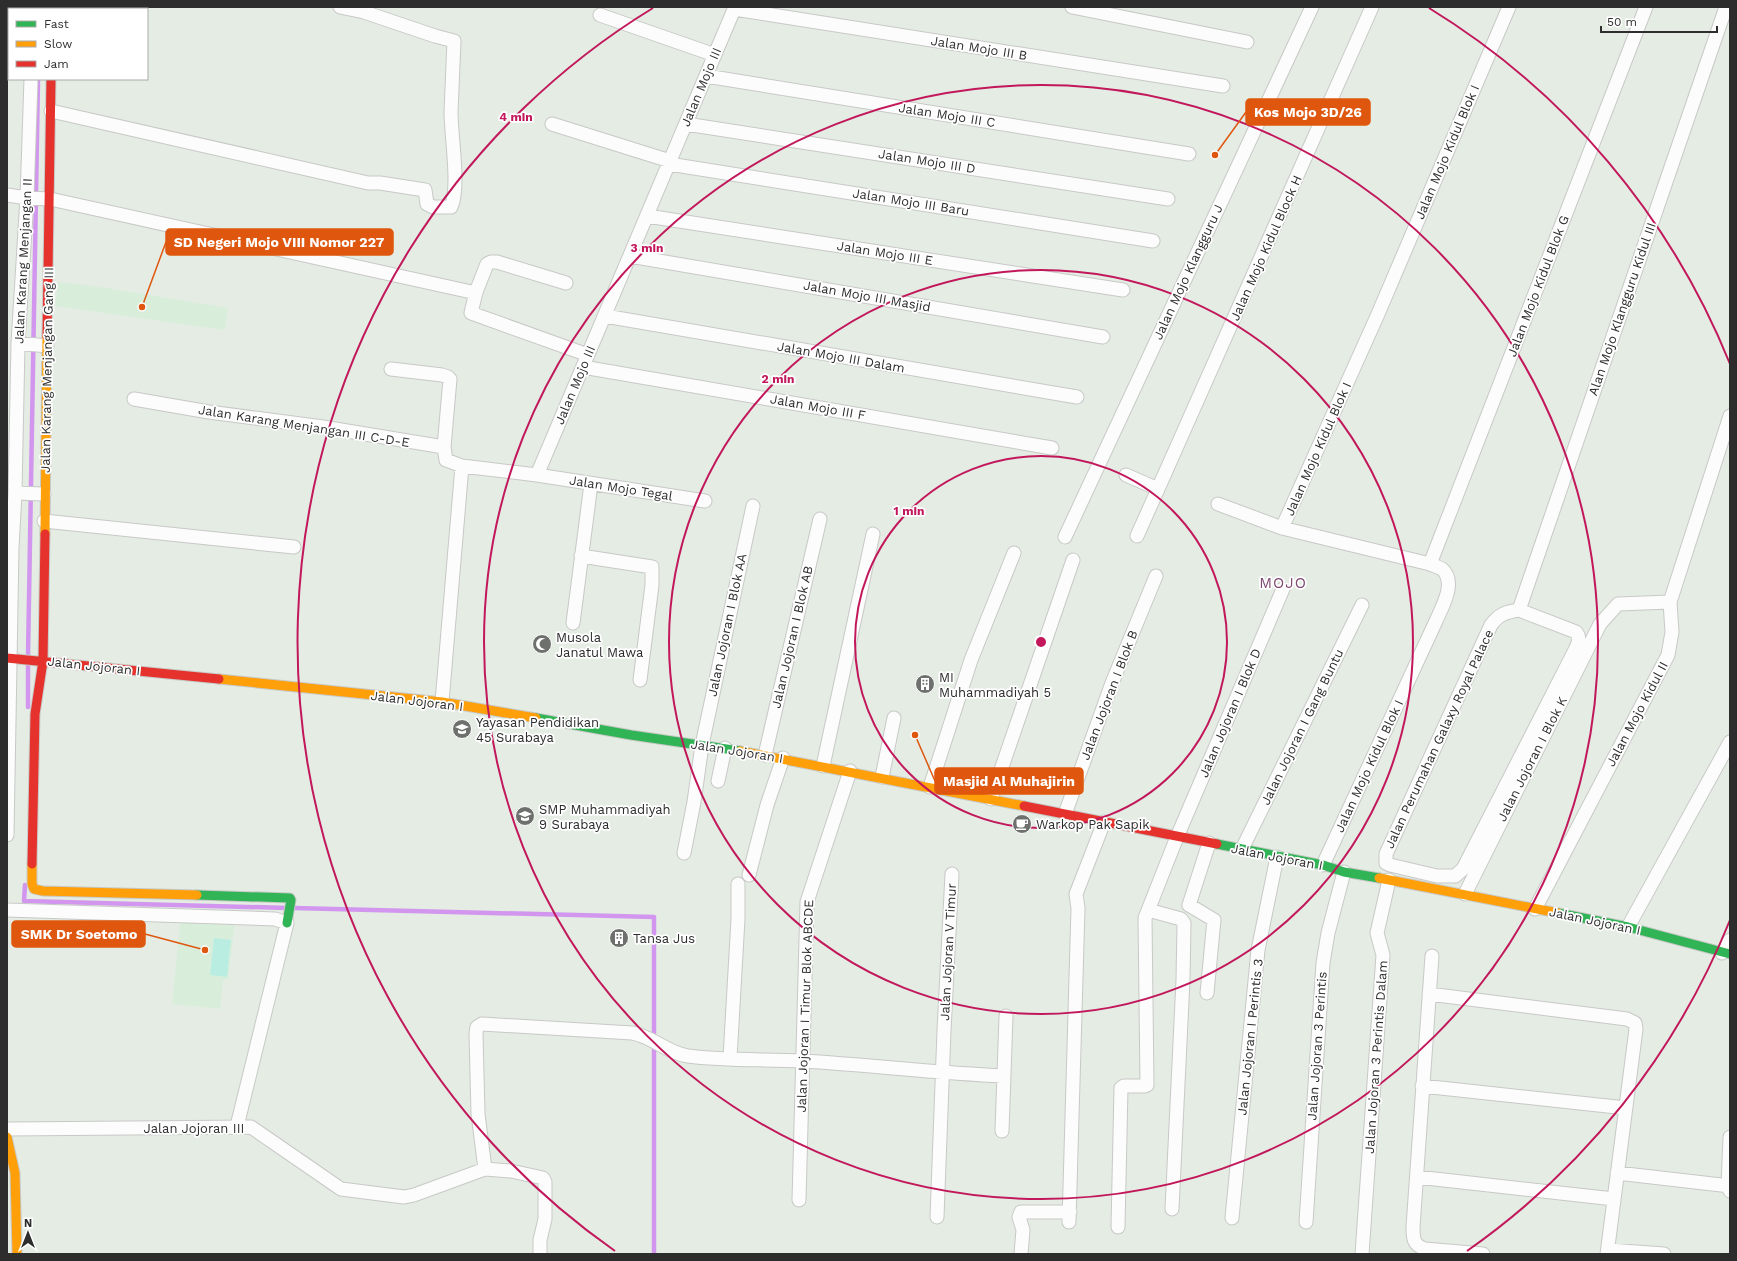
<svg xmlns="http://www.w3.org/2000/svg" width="1737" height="1261" viewBox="0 0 1737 1261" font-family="'Work Sans',sans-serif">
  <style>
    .education { fill: #d8eedb }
    .pitch { fill: #baede2 }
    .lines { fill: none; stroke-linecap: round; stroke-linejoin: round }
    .stream { stroke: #d296ee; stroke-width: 4.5 }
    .street-casing { stroke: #c8c9c7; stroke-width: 15 }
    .fast-casing { stroke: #c8c9c7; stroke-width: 11 }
    .slow-casing { stroke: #c8c9c7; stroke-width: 11 }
    .jam-casing { stroke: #c8c9c7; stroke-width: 11 }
    .street { stroke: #fbfcfb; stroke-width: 13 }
    .fast { stroke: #30b455; stroke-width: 9 }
    .slow { stroke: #ff9f0a; stroke-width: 9 }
    .jam { stroke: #e5322d; stroke-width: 9 }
    .ring { fill: none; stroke: #c2185b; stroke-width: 2 }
    .labels { text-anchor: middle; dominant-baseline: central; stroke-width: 3.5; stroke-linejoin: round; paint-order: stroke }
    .street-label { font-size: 13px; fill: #2d2d2d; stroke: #fff }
    .poi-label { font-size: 13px; fill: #2d2d2d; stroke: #fff; text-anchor: start }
    .quarter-label { font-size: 15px; letter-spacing: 1px; fill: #804b73; stroke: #fff }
    .centre { fill: #c2185b; stroke: #fff; stroke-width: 2 }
    .ring-label { font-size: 12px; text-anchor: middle; font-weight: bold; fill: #c2185b; stroke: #fff; stroke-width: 3.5; stroke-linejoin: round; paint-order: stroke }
    .leader { fill: none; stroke: #df570e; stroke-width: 1.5 }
    .callout-dot { fill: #df570e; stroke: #fff; stroke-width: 1.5 }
    .callout { fill: #df570e; stroke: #df570e; stroke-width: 1.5 }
    .callout-label { font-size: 14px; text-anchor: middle; font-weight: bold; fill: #fff }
  </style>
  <rect width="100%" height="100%" fill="#e4ece4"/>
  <path class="education" d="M58,282L94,286L228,308L225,330L55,306Z
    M181,916L235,921L228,980H223L220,1009L172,1004Z"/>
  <path class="pitch" d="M214,938L231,940L227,977L210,975Z"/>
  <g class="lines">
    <path class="stream" d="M39,9V7
      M28,657L38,79
      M28,707V665
      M25,885L24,901L287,908
      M294,908L654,917V1254"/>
    <g class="street-casing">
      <path id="street" d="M31,7V9
        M51,7V9
        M1072,7L1247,42
        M734,9L1223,86
        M600,15L715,55
        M7,55H9
        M706,76L1189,154
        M51,111L368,183H380L425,190L427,204L433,207H451C460,188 451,136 451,112C452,88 453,65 454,41L435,36L364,12L340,7
        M552,124L670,161
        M686,124L1168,199
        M669,164L1153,241
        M7,195L27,198L50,199L476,293
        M647,216L1123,290
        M630,256L1103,337
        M566,283L497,262H491L487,264L476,292L471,313L588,355
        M605,316L1077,397
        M18,343L47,346
        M583,367L1052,448
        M391,369L442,375L448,377L450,379L444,447
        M134,399L209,412L323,427L444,447L446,460L462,466
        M537,475L705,501
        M1126,475L1158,489L1372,7
        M15,493L44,494
        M1218,504L1282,528L1430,564C1434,566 1439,567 1442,569C1457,582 1442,607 1436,621L1323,865
        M44,521L294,547
        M1282,528L1378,314L1509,7
        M1137,536L1158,489
        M1065,537L1312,7
        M581,556L652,567V585L640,680
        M1430,564L1646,7
        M1519,610L1576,632C1581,638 1578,644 1575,650L1463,869L1455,876H1437L1390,865L1386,863V854L1491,625C1499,614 1506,612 1519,610Z
        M1519,610L1726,7
        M573,623L591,484
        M442,702L462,466L537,475L735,7
        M765,755L820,519
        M823,766L873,534
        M882,777L894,718
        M718,781L725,748
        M930,787L971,660L1014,553
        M991,799L1073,560
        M1065,814L1112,683L1156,576
        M7,835L12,548L15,493L18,343L27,198L31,79
        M1242,849L1362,605
        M684,853L694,802L702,745L753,506
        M749,875L767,805L783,758
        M1465,894L1600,624L1618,604L1670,602
        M1535,909L1668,655L1672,632L1670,602L1730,416
        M7,910L275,919L287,923L237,1126
        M1148,910L1181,919L1184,923L1183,980L1172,1209
        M1628,927L1730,742
        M1722,953L1730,940
        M1432,956L1413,1227C1413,1238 1413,1245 1425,1249L1483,1254
        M1207,993L1214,920L1189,905L1209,843
        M1429,994L1627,1019L1635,1023L1636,1029L1607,1254
        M730,1058L738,919V884
        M1422,1086L1626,1108
        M7,1129L251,1127L341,1189L404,1197L414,1195L485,1169L511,1171L543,1178L545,1182V1219L540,1240V1254
        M1002,1131L1006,1016
        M1730,1137L1728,1186L1730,1191
        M485,1169L478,1114L476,1033L477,1027L482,1024L632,1033C652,1036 667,1053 688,1056C726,1061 765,1059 803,1061C870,1065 937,1073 1003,1076
        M1617,1173L1730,1186
        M1417,1177L1614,1199
        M799,1200L807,902L850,771
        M937,1217L944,1031L952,874
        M1232,1218L1258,950L1277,857
        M1069,1222L1078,908L1076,894L1104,822
        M1306,1222L1323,963L1328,933L1344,872
        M1118,1227L1121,1088L1124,1086H1145L1147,1085L1145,918L1177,837L1283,589
        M1608,1250L1664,1254
        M1021,1254L1023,1230L1019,1217L1021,1212H1070
        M1362,1254L1383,955L1377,933L1389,880"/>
    </g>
    <g class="fast-casing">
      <path id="fast" d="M536,718L631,735L740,751
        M1217,844L1323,865L1344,872L1379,878
        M197,895L290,898L291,900L287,923
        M1558,913L1628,927L1730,954"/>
    </g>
    <g class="slow-casing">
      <path id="slow" d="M45,534L47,336
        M219,679L442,702L536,718
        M740,751L1024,806
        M32,864V884L34,889L43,891L197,895
        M1379,878L1558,913
        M7,1137L15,1173L17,1254"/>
    </g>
    <g class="jam-casing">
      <path id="jam" d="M47,336L51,79
        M7,658L219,679
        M1024,806L1217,844
        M32,864L35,714L43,661L45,534"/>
    </g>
    <use href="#street" class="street"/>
    <use href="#fast" class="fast"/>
    <use href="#slow" class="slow"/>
    <use href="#jam" class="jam"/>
  </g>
  <g class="ring">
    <circle cx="1041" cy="642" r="186"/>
    <circle cx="1041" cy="642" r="372"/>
    <circle cx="1041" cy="642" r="557"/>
    <path d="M1730 920A743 743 0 0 1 1467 1251M615 1251A743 743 0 0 1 653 8M1429 8A743 743 0 0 1 1730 364"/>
  </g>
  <defs>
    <g id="mosque-disc" transform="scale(1)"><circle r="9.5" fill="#6d706d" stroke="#fff"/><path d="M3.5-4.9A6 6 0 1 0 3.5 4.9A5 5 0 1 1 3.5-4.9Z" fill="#fff"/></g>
    <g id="building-disc" transform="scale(1)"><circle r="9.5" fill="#6d706d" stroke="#fff"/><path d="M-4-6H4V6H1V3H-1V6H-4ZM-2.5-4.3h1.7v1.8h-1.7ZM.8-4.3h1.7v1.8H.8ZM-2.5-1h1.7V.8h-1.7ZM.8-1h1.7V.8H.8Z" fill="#fff"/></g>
    <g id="school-disc" transform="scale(1)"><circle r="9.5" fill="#6d706d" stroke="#fff"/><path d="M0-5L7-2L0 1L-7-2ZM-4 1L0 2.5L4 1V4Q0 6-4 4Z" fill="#fff"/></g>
    <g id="cafe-disc" transform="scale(1)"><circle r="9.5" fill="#6d706d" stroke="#fff"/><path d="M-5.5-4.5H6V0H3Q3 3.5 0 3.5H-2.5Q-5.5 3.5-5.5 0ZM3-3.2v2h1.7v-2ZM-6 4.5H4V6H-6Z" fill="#fff"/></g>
  </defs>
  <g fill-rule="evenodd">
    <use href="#mosque-disc" x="542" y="644"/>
    <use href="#building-disc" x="925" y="684"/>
    <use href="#school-disc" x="462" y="729"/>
    <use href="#school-disc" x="525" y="816"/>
    <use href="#cafe-disc" x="1022" y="824"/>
    <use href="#building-disc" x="619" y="938"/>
  </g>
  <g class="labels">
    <g class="street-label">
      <text transform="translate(979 48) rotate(9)">Jalan Mojo III B</text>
      <text transform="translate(701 87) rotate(-67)">Jalan Mojo III</text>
      <text transform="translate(947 115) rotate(9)">Jalan Mojo III C</text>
      <text transform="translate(1447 152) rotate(-67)">Jalan Mojo Kidul Blok I</text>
      <text transform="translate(927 161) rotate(9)">Jalan Mojo III D</text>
      <text transform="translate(911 202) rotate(9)">Jalan Mojo III Baru</text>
      <text transform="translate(1266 248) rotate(-66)">Jalan Mojo Kidul Block H</text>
      <text transform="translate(885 253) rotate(9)">Jalan Mojo III E</text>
      <text transform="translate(23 261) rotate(-87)">Jalan Karang Menjangan II</text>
      <text transform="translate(1188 272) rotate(-65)">Jalan Mojo Klangguru J</text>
      <text transform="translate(1538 286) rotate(-69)">Jalan Mojo Kidul Blok G</text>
      <text transform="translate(867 296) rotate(10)">Jalan Mojo III Masjid</text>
      <text transform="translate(1622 309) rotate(-71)">Alan Mojo Klangguru Kidul III</text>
      <text transform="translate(841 357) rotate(10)">Jalan Mojo III Dalam</text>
      <text transform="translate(47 370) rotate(-89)">Jalan Karang Menjangan Gang III</text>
      <text transform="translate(575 385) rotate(-67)">Jalan Mojo III</text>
      <text transform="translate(818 407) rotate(10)">Jalan Mojo III F</text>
      <text transform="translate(304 426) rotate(9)">Jalan Karang Menjangan III C-D-E</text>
      <text transform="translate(1318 449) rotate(-66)">Jalan Mojo Kidul Blok I</text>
      <text transform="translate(621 488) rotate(9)">Jalan Mojo Tegal</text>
      <text transform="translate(727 625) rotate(-78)">Jalan Jojoran I Blok AA</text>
      <text transform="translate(792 637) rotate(-77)">Jalan Jojoran I Blok AB</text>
      <text transform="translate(94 666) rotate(6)">Jalan Jojoran I</text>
      <text transform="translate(1109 695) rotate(-69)">Jalan Jojoran I Blok B</text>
      <text transform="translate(417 701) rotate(7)">Jalan Jojoran I</text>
      <text transform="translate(1230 713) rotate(-67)">Jalan Jojoran I Blok D</text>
      <text transform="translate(1637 714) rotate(-62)">Jalan Mojo Kidul II</text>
      <text transform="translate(1302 727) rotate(-64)">Jalan Jojoran I Gang Buntu</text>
      <text transform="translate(1439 739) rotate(-65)">Jalan Perumahan Galaxy Royal Palace</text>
      <text transform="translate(737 751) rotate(9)">Jalan Jojoran I</text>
      <text transform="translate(1532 759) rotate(-63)">Jalan Jojoran I Blok K</text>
      <text transform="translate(1369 766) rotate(-65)">Jalan Mojo Kidul Blok I</text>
      <text transform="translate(1277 857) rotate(11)">Jalan Jojoran I</text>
      <text transform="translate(1595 921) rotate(12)">Jalan Jojoran I</text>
      <text transform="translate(948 952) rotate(-87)">Jalan Jojoran V Timur</text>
      <text transform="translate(805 1006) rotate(-88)">Jalan Jojoran I Timur Blok ABCDE</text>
      <text transform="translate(1250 1037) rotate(-84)">Jalan Jojoran I Perintis 3</text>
      <text transform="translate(1317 1046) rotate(-86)">Jalan Jojoran 3 Perintis</text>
      <text transform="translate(1376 1057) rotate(-86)">Jalan Jojoran 3 Perintis Dalam</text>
      <text x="194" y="1128">Jalan Jojoran III</text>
    </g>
    <g class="poi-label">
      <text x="556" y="637">Musola<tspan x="556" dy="15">Janatul Mawa</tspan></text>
      <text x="939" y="677">MI<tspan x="939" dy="15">Muhammadiyah 5</tspan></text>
      <text x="476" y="722">Yayasan Pendidikan<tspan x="476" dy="15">45 Surabaya</tspan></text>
      <text x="539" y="809">SMP Muhammadiyah<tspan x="539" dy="15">9 Surabaya</tspan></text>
      <text x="1036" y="824">Warkop Pak Sapik</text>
      <text x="633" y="938">Tansa Jus</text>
    </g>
    <g class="quarter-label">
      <text x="1283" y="583">MOJO</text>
    </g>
  </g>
  <circle cx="1041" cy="642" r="6" class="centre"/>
  <g class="ring-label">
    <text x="516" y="121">4 min</text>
    <text x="647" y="252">3 min</text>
    <text x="778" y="383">2 min</text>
    <text x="909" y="515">1 min</text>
  </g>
  <path class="leader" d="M1215 155L1246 112M142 307L166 242M915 735L935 781M205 950L145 934"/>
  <g class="callout-dot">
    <circle cx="1215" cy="155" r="4"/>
    <circle cx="142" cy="307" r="4"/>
    <circle cx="915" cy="735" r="4"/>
    <circle cx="205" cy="950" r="4"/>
  </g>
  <g class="callout">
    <rect x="1246" y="99" width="124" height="26" rx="4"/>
    <rect x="166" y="229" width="227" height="26" rx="4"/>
    <rect x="935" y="768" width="148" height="26" rx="4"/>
    <rect x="12" y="921" width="133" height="26" rx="4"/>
  </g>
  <g class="callout-label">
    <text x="1308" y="117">Kos Mojo 3D/26</text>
    <text x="279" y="247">SD Negeri Mojo VIII Nomor 227</text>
    <text x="1009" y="786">Masjid Al Muhajirin</text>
    <text x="79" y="939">SMK Dr Soetomo</text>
  </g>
  <rect width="1737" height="1261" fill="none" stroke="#2d2d2d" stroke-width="16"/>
  <rect x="8" y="8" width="140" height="72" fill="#ffffff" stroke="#ababab"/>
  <rect x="16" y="21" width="20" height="6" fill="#30b455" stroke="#ababab"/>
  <text x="44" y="28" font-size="12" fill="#2d2d2d">Fast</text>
  <rect x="16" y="41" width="20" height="6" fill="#ff9f0a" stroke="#ababab"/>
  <text x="44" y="48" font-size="12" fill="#2d2d2d">Slow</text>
  <rect x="16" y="61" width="20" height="6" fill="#e5322d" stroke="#ababab"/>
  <text x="44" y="68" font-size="12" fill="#2d2d2d">Jam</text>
  <g transform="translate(28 1233)" stroke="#ffffff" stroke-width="3" paint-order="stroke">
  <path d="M0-3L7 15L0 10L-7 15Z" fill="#2d2d2d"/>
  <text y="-6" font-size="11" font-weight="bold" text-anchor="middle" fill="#2d2d2d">N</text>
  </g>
  <path d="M1601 26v6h116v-6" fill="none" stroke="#2d2d2d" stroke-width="2"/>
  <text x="1607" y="26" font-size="12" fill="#2d2d2d" stroke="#ffffff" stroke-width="3" paint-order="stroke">50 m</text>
</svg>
